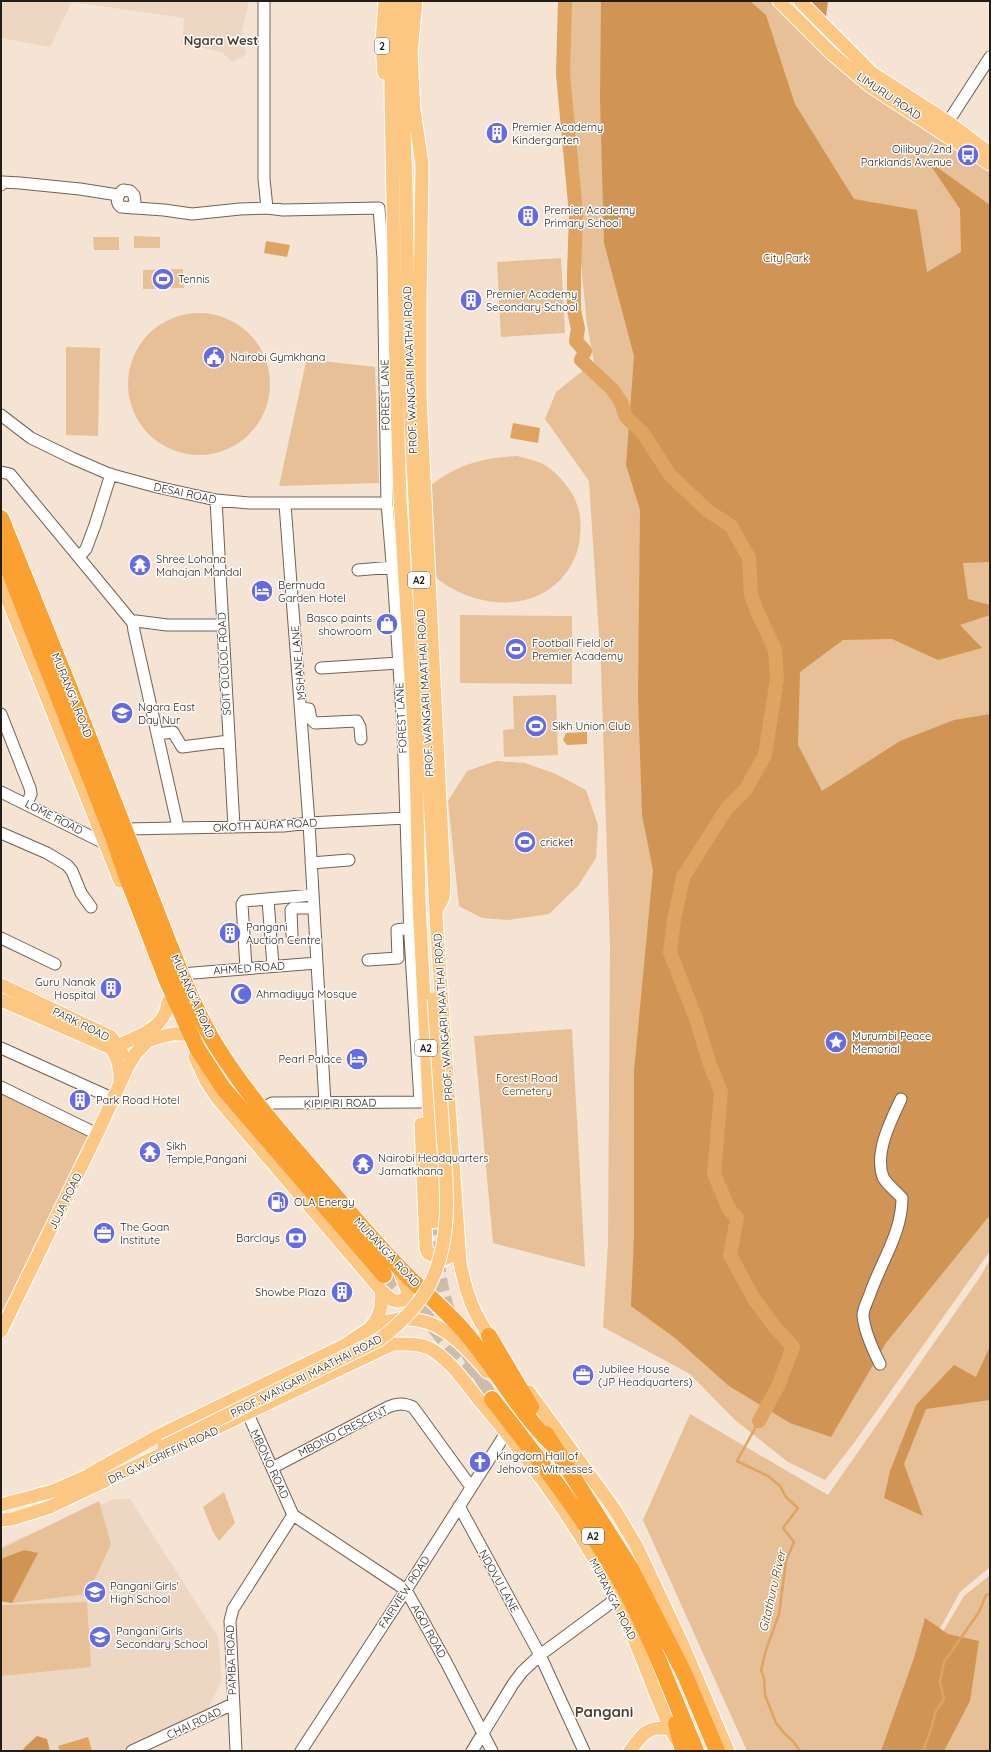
<svg xmlns="http://www.w3.org/2000/svg" width="991" height="1752" viewBox="0 0 991 1752" font-family="Quicksand,sans-serif">
  <style>
    .built { fill: #eed7c2 }
    .green { fill: #e7c098 }
    .forest { fill: #d09554 }
    .water { fill: #dfa362 }
    .lines { fill: none; stroke-linecap: round; stroke-linejoin: round }
    .stream { stroke: #dfa362; stroke-width: 2.5 }
    .river { stroke: #dfa362; stroke-width: 14 }
    .major-tunnel { stroke: #cbbcae; stroke-width: 13; stroke-dasharray: 13 6; stroke-linecap: butt }
    .highway-tunnel { stroke: #cbbcae; stroke-width: 16; stroke-dasharray: 16 8; stroke-linecap: butt }
    .minor-casing { stroke: #716254; stroke-width: 13 }
    .major-casing { stroke: #fff; stroke-width: 15 }
    .highway-casing { stroke: #fff; stroke-width: 18 }
    .minor { stroke: #fff; stroke-width: 11 }
    .major { stroke: #fcc783; stroke-width: 13 }
    .highway { stroke: #faa131; stroke-width: 16 }
    .major-bridge-casing { stroke: #fff; stroke-width: 15; stroke-linecap: butt }
    .major-bridge { stroke: #fcc783; stroke-width: 13 }
    .labels { text-anchor: middle; dominant-baseline: central; stroke-width: 3; stroke-linejoin: round; paint-order: stroke }
    .shield { fill: #fff; stroke: #65615d; stroke-width: 1 }
    .shield-label { font-size: 10px; font-weight: bold; fill: #231d17 }
    .street-label { font-size: 11px; fill: #231d17; stroke: #fff }
    .poi-label { font-size: 11px; fill: #231d17; stroke: #fff; text-anchor: start }
    .park-label { font-size: 11px; fill: #5d3600; stroke: #fff }
    .water-label { font-size: 12px; font-style: italic; fill: #5b3400; stroke: #fff }
    .quarter-label { font-size: 13px; font-weight: bold; fill: #4c3e31; stroke: #fff }
    .district-label { font-size: 15px; font-weight: bold; fill: #4c3e31; stroke: #fff }
  </style>
  <rect width="100%" height="100%" fill="#f5e4d4"/>
  <path class="built" d="M1,1H249L241,37L247,54L232,62L222,52L182,44L184,18L72,2L50,47L1,38Z
    M114,1499H130L218,1637L222,1680L208,1709L122,1751H1V1547L13,1541Z"/>
  <path class="green" d="M568,1H791L856,57L990,152V1251L854,1443L825,1480L788,1462L735,1420L690,1374L603,1327L608,1243L610,946L601,668L589,481L545,419L556,392L594,362L587,325L563,74Z
    M134,236L160,237V248H134Z
    M93,237H119V250H94Z
    M561,258L565,333L501,337L497,262Z
    M183,269L184,288L143,289V270Z
    M128 384a71 71 0 1 1 142 0a71 71 0 1 1-142 0Z
    M66,347L100,348L98,436L66,435Z
    M313,360L375,367L379,483L279,486L306,362Z
    M517,456C525,458 534,460 541,463C553,469 562,479 569,489C579,503 582,519 580,536C579,552 572,567 561,579C527,615 469,606 434,576L430,486C458,464 482,458 517,456Z
    M460,615L572,616V684L460,683Z
    M556,695L558,755L504,757L503,730L514,729L513,696Z
    M496,761L525,763L556,774L586,790L598,825L596,858L578,886L549,914L508,920L482,918L459,906L448,801L467,771Z
    M572,1029L585,1267L493,1243L474,1036Z
    M1,1087L97,1134L1,1331Z
    M990,1259V1567L960,1592L937,1634L907,1751H747L643,1520L690,1414L828,1495L980,1277Z
    M224,1492L235,1523L219,1541L213,1532L203,1507Z
    M99,1501L111,1544L88,1594L12,1603L1,1602V1549Z
    M990,1575V1751H913L941,1635L964,1596Z
    M87,1602L91,1667L1,1676V1605Z"/>
  <path class="forest" d="M601,1H750L766,15L795,104L854,199L917,210L927,272L961,252L960,209L927,160L990,205V562L963,563L968,599L990,605V615L960,625L982,648L938,660L892,639L843,640L800,672L798,745L822,791L900,741L954,720L990,714V1215L886,1343L831,1437L790,1423L729,1386L675,1338L631,1306L634,1235V1071L653,870L642,815L638,695L640,510L626,465L634,356L604,243L600,99Z
    M807,1H828L826,17Z
    M990,1346V1400L926,1409L904,1464L923,1516L884,1498L890,1471L916,1405L954,1365L976,1377Z
    M24,1550L38,1553L12,1603L1,1601V1559Z
    M925,1618L948,1634L979,1641L970,1701L944,1751H881L914,1658Z
    M37,1736L47,1739L50,1751H22L26,1746Z"/>
  <path class="water" d="M266,241L290,245L287,257L264,253Z
    M513,423L540,428L538,443L510,438Z
    M587,732V744L567,745L563,740L566,733Z
    M88,1737L92,1751H60L58,1746Z"/>
  <g class="lines">
    <path class="stream" d="M759,1421L737,1461L768,1476L780,1486L786,1497L798,1508L783,1528L794,1542L786,1561L779,1614L766,1650L761,1670L764,1678L765,1695L776,1723L785,1734L793,1741L800,1751
      M923,1751L930,1732L936,1711L944,1699L940,1682L944,1662L979,1612L986,1595L990,1593"/>
    <path class="river" d="M565,1L563,74L576,214L574,274V310L578,329L576,341L585,351L581,360L612,389L621,402L626,417L643,433L670,475L708,511L731,526L749,558L751,595L757,611L775,650L777,679L765,755L746,789L727,808L683,877L674,920L670,952L696,1019L709,1062L721,1092L714,1174L729,1209L737,1218L730,1255L754,1299L774,1326L793,1347L778,1386L759,1421"/>
    <path class="major-tunnel" d="M435,1222C437,1255 439,1286 451,1317
      M467,1353L492,1399"/>
    <path class="highway-tunnel" d="M384,1275L434,1326L492,1399"/>
    <g class="minor-casing">
      <path id="minor" d="M264,1V179L267,208
        M948,122L990,57
        M1,185L2,182L20,183L80,189L118,195
        M131,208L135,202L134,195L130,191L123,190C117,195 115,202 121,207L164,210L192,214L240,209L267,208L283,210L379,208L383,258L387,503L394,587L403,730L410,936L420,1102L272,1103L261,1109
        M1,415L31,438L72,458L109,474L157,487L216,500L249,503H387
        M1,472L10,474L133,623
        M216,500L234,827
        M285,504L309,823L325,1103
        M79,557L86,549L95,525L111,474
        M358,570L393,567
        M321,668L399,663
        M301,708L309,709L311,719L315,723L357,721L360,727L361,739
        M1,714L30,788L31,794L27,804
        M157,734L173,732L182,747L229,741
        M1,792L106,844
        M178,827L134,631L133,623L136,621L167,625H222
        M125,829L284,826L309,823L406,818
        M1,833L47,853L67,865L72,871L81,893L91,907
        M311,863L349,860
        M268,900L273,966
        M292,935L291,910L293,908H314
        M1,938L55,964
        M368,960L398,958L397,930L410,928
        M246,968L242,904L244,901L313,895
        M181,974L317,963
        M1,1048L114,1099
        M1,1087L97,1134
        M880,1364C873,1350 864,1331 863,1315C863,1309 868,1300 870,1294C881,1262 902,1233 902,1198C897,1192 886,1184 883,1177C874,1153 891,1120 901,1099
        M248,1414L293,1515
        M272,1468L388,1407C398,1403 404,1403 413,1407L471,1487
        M459,1506L540,1655L584,1751
        M293,1515L406,1590L446,1662L492,1751
        M132,1751L233,1704
        M236,1751L230,1621L233,1609L293,1515
        M301,1751L406,1590L506,1433
        M472,1751L513,1684L522,1672L540,1655L616,1599"/>
    </g>
    <g class="major-casing">
      <path id="major" d="M396,1L392,57L391,89L396,376L400,499L416,759L419,901L435,1222
        M406,1L404,24L402,78L406,187L409,383L437,934L460,1263C467,1297 474,1315 494,1343
        M416,1L411,53L414,110L422,164L420,304V397L444,882L443,898L438,907
        M779,1L831,53L870,86L990,164
        M800,1L872,73L948,122L988,152
        M384,73L382,43L385,1
        M1,583L120,881
        M1,985L111,1037L122,1053
        M1,1000L111,1048C118,1058 120,1067 120,1080
        M111,1048C132,1039 166,1030 168,1002
        M195,1057L206,1081L218,1099L381,1290C388,1297 394,1305 405,1299L408,1292L400,1272
        M421,1124L426,1248L428,1253L443,1260L453,1254L457,1240
        M369,1329C380,1318 383,1305 381,1290
        M1,1331L97,1134L128,1066L136,1053L148,1041L156,1038L173,1034H184
        M529,1392L613,1507L636,1545L682,1643L728,1751
        M90,1474L160,1435L345,1345C359,1336 373,1324 389,1321C432,1310 462,1342 487,1372
        M1,1505L53,1491L97,1472
        M1,1520L12,1519L50,1507L393,1344C407,1344 423,1343 434,1351C452,1363 466,1383 479,1400C531,1461 580,1527 616,1599C639,1644 653,1693 675,1738
        M630,1751C642,1734 648,1725 670,1729"/>
    </g>
    <g class="highway-casing">
      <path id="highway" d="M1,518L70,689L181,974C192,999 202,1024 217,1047C245,1092 279,1131 314,1171C341,1202 367,1234 396,1264C417,1287 442,1306 463,1330C495,1366 517,1410 552,1444
        M1,550L112,834L125,872L167,981L197,1048L223,1088L384,1275
        M489,1336L531,1407
        M492,1399C538,1458 584,1517 621,1582C651,1636 672,1694 696,1751
        M546,1434L630,1567L684,1673L717,1751
        M676,1724L683,1751"/>
    </g>
    <use href="#minor" class="minor"/>
    <use href="#major" class="major"/>
    <use href="#highway" class="highway"/>
    <g class="major-bridge-casing">
      <path id="major-bridge" d="M164,1446L379,1340C400,1324 419,1306 431,1282C455,1232 445,1173 442,1120C439,1079 437,1039 434,999"/>
    </g>
    <use href="#major-bridge" class="major-bridge"/>
  </g>
  <defs>
    <g id="building-disc" transform="scale(1.15)"><circle r="9.5" fill="#646be4" stroke="#fff"/><path d="M-4-6H4V6H1V3H-1V6H-4ZM-2.5-4.3h1.7v1.8h-1.7ZM.8-4.3h1.7v1.8H.8ZM-2.5-1h1.7V.8h-1.7ZM.8-1h1.7V.8H.8Z" fill="#fff"/></g>
    <g id="bus-disc" transform="scale(1.15)"><circle r="9.5" fill="#646be4" stroke="#fff"/><path d="M-5-6H5V4H4V6H2V4H-2V6H-4V4H-5ZM-3.5-4V0h7V-4ZM-3.5 1.2v1.5H-2V1.2ZM2 1.2v1.5H3.5V1.2Z" fill="#fff"/></g>
    <g id="stadium-disc" transform="scale(1.15)"><circle r="9.5" fill="#646be4" stroke="#fff"/><path d="M0-5a6.5 5 0 1 0 0 10a6.5 5 0 1 0 0-10ZM-3.5-1.8h7v3.6h-7Z" fill="#fff"/></g>
    <g id="civic-disc" transform="scale(1.15)"><circle r="9.5" fill="#646be4" stroke="#fff"/><path d="M-.6-6.5H3V-4.5H.6V-3L4-1V1h2V6H-6V1h2V-1L-.6-3ZM-1.2 2.5V6h2.4V2.5Z" fill="#fff"/></g>
    <g id="temple-disc" transform="scale(1.15)"><circle r="9.5" fill="#646be4" stroke="#fff"/><path d="M0-6L5-2H3V0L6.5 2.5H4V6H1.5V3h-3V6H-4V2.5H-6.5L-3 0V-2H-5Z" fill="#fff"/></g>
    <g id="hotel-disc" transform="scale(1.15)"><circle r="9.5" fill="#646be4" stroke="#fff"/><path d="M-6-4.5h1.5V1H6V5H4.5V3h-9V5H-6ZM-4 0a1.8 1.8 0 1 1 3.6 0ZM.5 0V-2.5h3Q6-2.5 6 0Z" fill="#fff"/></g>
    <g id="shop-disc" transform="scale(1.15)"><circle r="9.5" fill="#646be4" stroke="#fff"/><path d="M-5-2.5h2.3a2.7 3.5 0 0 1 5.4 0H5L5.5 6h-11ZM-1.5-2.5h3a1.5 2.3 0 0 0-3 0Z" fill="#fff"/></g>
    <g id="school-disc" transform="scale(1.15)"><circle r="9.5" fill="#646be4" stroke="#fff"/><path d="M0-5L7-2L0 1L-7-2ZM-4 1L0 2.5L4 1V4Q0 6-4 4Z" fill="#fff"/></g>
    <g id="mosque-disc" transform="scale(1.15)"><circle r="9.5" fill="#646be4" stroke="#fff"/><path d="M3.5-4.9A6 6 0 1 0 3.5 4.9A5 5 0 1 1 3.5-4.9Z" fill="#fff"/></g>
    <g id="sight-disc" transform="scale(1.15)"><circle r="9.5" fill="#646be4" stroke="#fff"/><path d="M0-6L1.8-2.2L6-1.7L2.9 1.2L3.7 5.4L0 3.3L-3.7 5.4L-2.9 1.2L-6-1.7L-1.8-2.2Z" fill="#fff"/></g>
    <g id="fuel-disc" transform="scale(1.15)"><circle r="9.5" fill="#646be4" stroke="#fff"/><path d="M-5.5-6h7V0h2V4h1.3V-2.5L3-4.5l.8-.8L6-3V5H2.5V1h-1V6h-7ZM-4.2-4.7v3.2H.2V-4.7Z" fill="#fff"/></g>
    <g id="office-disc" transform="scale(1.15)"><circle r="9.5" fill="#646be4" stroke="#fff"/><path d="M-6-3h4V-5.5h4V-3h4V5H-6ZM-1-4.5V-3h2v-1.5ZM-6 0V1H6V0Z" fill="#fff"/></g>
    <g id="bank-disc" transform="scale(1.15)"><circle r="9.5" fill="#646be4" stroke="#fff"/><path d="M-6-4H6V4H-6ZM0-2.3a2.3 2.3 0 1 0 0 4.6a2.3 2.3 0 1 0 0-4.6Z" fill="#fff"/></g>
    <g id="church-disc" transform="scale(1.15)"><circle r="9.5" fill="#646be4" stroke="#fff"/><path d="M-1.2-6h2.4v3.5h3.3v2.4h-3.3V6h-2.4V-.1h-3.3v-2.4h3.3Z" fill="#fff"/></g>
  </defs>
  <g fill-rule="evenodd">
    <use href="#building-disc" x="497" y="133"/>
    <use href="#bus-disc" x="968" y="155"/>
    <use href="#building-disc" x="528" y="216"/>
    <use href="#stadium-disc" x="163" y="279"/>
    <use href="#building-disc" x="471" y="300"/>
    <use href="#civic-disc" x="214" y="357"/>
    <use href="#temple-disc" x="140" y="565"/>
    <use href="#hotel-disc" x="262" y="591"/>
    <use href="#shop-disc" x="387" y="624"/>
    <use href="#stadium-disc" x="516" y="649"/>
    <use href="#school-disc" x="122" y="713"/>
    <use href="#stadium-disc" x="536" y="726"/>
    <use href="#stadium-disc" x="525" y="842"/>
    <use href="#building-disc" x="230" y="933"/>
    <use href="#building-disc" x="111" y="988"/>
    <use href="#mosque-disc" x="241" y="994"/>
    <use href="#sight-disc" x="836" y="1042"/>
    <use href="#hotel-disc" x="357" y="1059"/>
    <use href="#building-disc" x="80" y="1100"/>
    <use href="#temple-disc" x="150" y="1152"/>
    <use href="#temple-disc" x="363" y="1164"/>
    <use href="#fuel-disc" x="278" y="1202"/>
    <use href="#office-disc" x="104" y="1233"/>
    <use href="#bank-disc" x="296" y="1238"/>
    <use href="#building-disc" x="342" y="1292"/>
    <use href="#office-disc" x="583" y="1375"/>
    <use href="#church-disc" x="480" y="1462"/>
    <use href="#school-disc" x="95" y="1592"/>
    <use href="#school-disc" x="100" y="1637"/>
  </g>
  <g class="labels">
    <g class="shield">
      <rect x="375" y="38" width="14" height="16" rx="3"/>
      <rect x="408" y="572" width="22" height="16" rx="3"/>
      <rect x="415" y="1040" width="22" height="16" rx="3"/>
      <rect x="582" y="1528" width="22" height="16" rx="3"/>
    </g>
    <g class="shield-label">
      <text x="382" y="46">2</text>
      <text x="419" y="580">A2</text>
      <text x="426" y="1048">A2</text>
      <text x="593" y="1536">A2</text>
    </g>
    <g class="street-label">
      <text transform="translate(889 96) rotate(34)">LIMURU ROAD</text>
      <text transform="translate(410 370) rotate(-92)">PROF. WANGARI MAATHAI ROAD</text>
      <text transform="translate(385 395) rotate(-91)">FOREST LANE</text>
      <text transform="translate(185 493) rotate(12)">DESAI ROAD</text>
      <text transform="translate(298 663) rotate(-95)">MSHANE LANE</text>
      <text transform="translate(224 664) rotate(-93)">SOIT OLOLOL ROAD</text>
      <text transform="translate(425 693) rotate(-93)">PROF. WANGARI MAATHAI ROAD</text>
      <text transform="translate(72 695) rotate(68)">MURANG'A ROAD</text>
      <text transform="translate(401 718) rotate(-93)">FOREST LANE</text>
      <text transform="translate(54 817) rotate(27)">LOME ROAD</text>
      <text transform="translate(265 825) rotate(-3)">OKOTH AURA ROAD</text>
      <text transform="translate(249 968) rotate(-4)">AHMED ROAD</text>
      <text transform="translate(193 996) rotate(66)">MURANG'A ROAD</text>
      <text transform="translate(443 1017) rotate(-94)">PROF. WANGARI MAATHAI ROAD</text>
      <text transform="translate(81 1024) rotate(26)">PARK ROAD</text>
      <text transform="translate(340 1103) rotate(-1)">KIPIPIRI ROAD</text>
      <text transform="translate(65 1201) rotate(-64)">JUJA ROAD</text>
      <text transform="translate(387 1252) rotate(47)">MURANG'A ROAD</text>
      <text transform="translate(306 1376) rotate(-27)">PROF. WANGARI MAATHAI ROAD</text>
      <text transform="translate(343 1431) rotate(-27)">MBONO CRESCENT</text>
      <text transform="translate(163 1455) rotate(-25)">DR. G.W. GRIFFIN ROAD</text>
      <text transform="translate(270 1464) rotate(65)">MBONO ROAD</text>
      <text transform="translate(499 1581) rotate(61)">NDOVU LANE</text>
      <text transform="translate(404 1592) rotate(-57)">FAIRVIEW ROAD</text>
      <text transform="translate(613 1599) rotate(63)">MURANG'A ROAD</text>
      <text transform="translate(429 1631) rotate(61)">AGOI ROAD</text>
      <text transform="translate(231 1660) rotate(-92)">PAMBA ROAD</text>
      <text transform="translate(194 1723) rotate(-25)">CHAI ROAD</text>
    </g>
    <g class="poi-label">
      <text x="512" y="127">Premier Academy<tspan x="512" dy="13">Kindergarten</tspan></text>
      <text x="952" y="149" text-anchor="end">Oilibya/2nd<tspan x="952" dy="13">Parklands Avenue</tspan></text>
      <text x="544" y="210">Premier Academy<tspan x="544" dy="13">Primary School</tspan></text>
      <text x="178" y="279">Tennis</text>
      <text x="486" y="294">Premier Academy<tspan x="486" dy="13">Secondary School</tspan></text>
      <text x="230" y="357">Nairobi Gymkhana</text>
      <text x="156" y="559">Shree Lohana<tspan x="156" dy="13">Mahajan Mandal</tspan></text>
      <text x="278" y="585">Bermuda<tspan x="278" dy="13">Garden Hotel</tspan></text>
      <text x="372" y="618" text-anchor="end">Basco paints<tspan x="372" dy="13">showroom</tspan></text>
      <text x="532" y="643">Football Field of<tspan x="532" dy="13">Premier Academy</tspan></text>
      <text x="138" y="707">Ngara East<tspan x="138" dy="13">Day Nur</tspan></text>
      <text x="552" y="726">Sikh Union Club</text>
      <text x="540" y="842">cricket</text>
      <text x="246" y="927">Pangani<tspan x="246" dy="13">Auction Centre</tspan></text>
      <text x="96" y="982" text-anchor="end">Guru Nanak<tspan x="96" dy="13">Hospital</tspan></text>
      <text x="256" y="994">Ahmadiyya Mosque</text>
      <text x="852" y="1036">Murumbi Peace<tspan x="852" dy="13">Memorial</tspan></text>
      <text x="342" y="1059" text-anchor="end">Pearl Palace</text>
      <text x="96" y="1100">Park Road Hotel</text>
      <text x="166" y="1146">Sikh<tspan x="166" dy="13">Temple,Pangani</tspan></text>
      <text x="378" y="1158">Nairobi Headquarters<tspan x="378" dy="13">Jamatkhana</tspan></text>
      <text x="294" y="1202">OLA Energy</text>
      <text x="120" y="1227">The Goan<tspan x="120" dy="13">Institute</tspan></text>
      <text x="280" y="1238" text-anchor="end">Barclays</text>
      <text x="326" y="1292" text-anchor="end">Showbe Plaza</text>
      <text x="598" y="1369">Jubilee House<tspan x="598" dy="13">(JP Headquarters)</tspan></text>
      <text x="496" y="1456">Kingdom Hall of<tspan x="496" dy="13">Jehovas Witnesses</tspan></text>
      <text x="110" y="1586">Pangani Girls'<tspan x="110" dy="13">High School</tspan></text>
      <text x="116" y="1631">Pangani Girls<tspan x="116" dy="13">Secondary School</tspan></text>
    </g>
    <g class="park-label">
      <text x="786" y="258">City Park</text>
      <text x="527" y="1078">Forest Road<tspan x="527" dy="13">Cemetery</tspan></text>
    </g>
    <g class="water-label">
      <text transform="translate(772 1591) rotate(-77)">Gitathuru River</text>
    </g>
    <g class="quarter-label">
      <text x="221" y="40">Ngara West</text>
    </g>
    <g class="district-label">
      <text x="604" y="1711">Pangani</text>
    </g>
  </g>
  <rect width="991" height="1752" fill="none" stroke="#231d17" stroke-width="4"/>
</svg>
